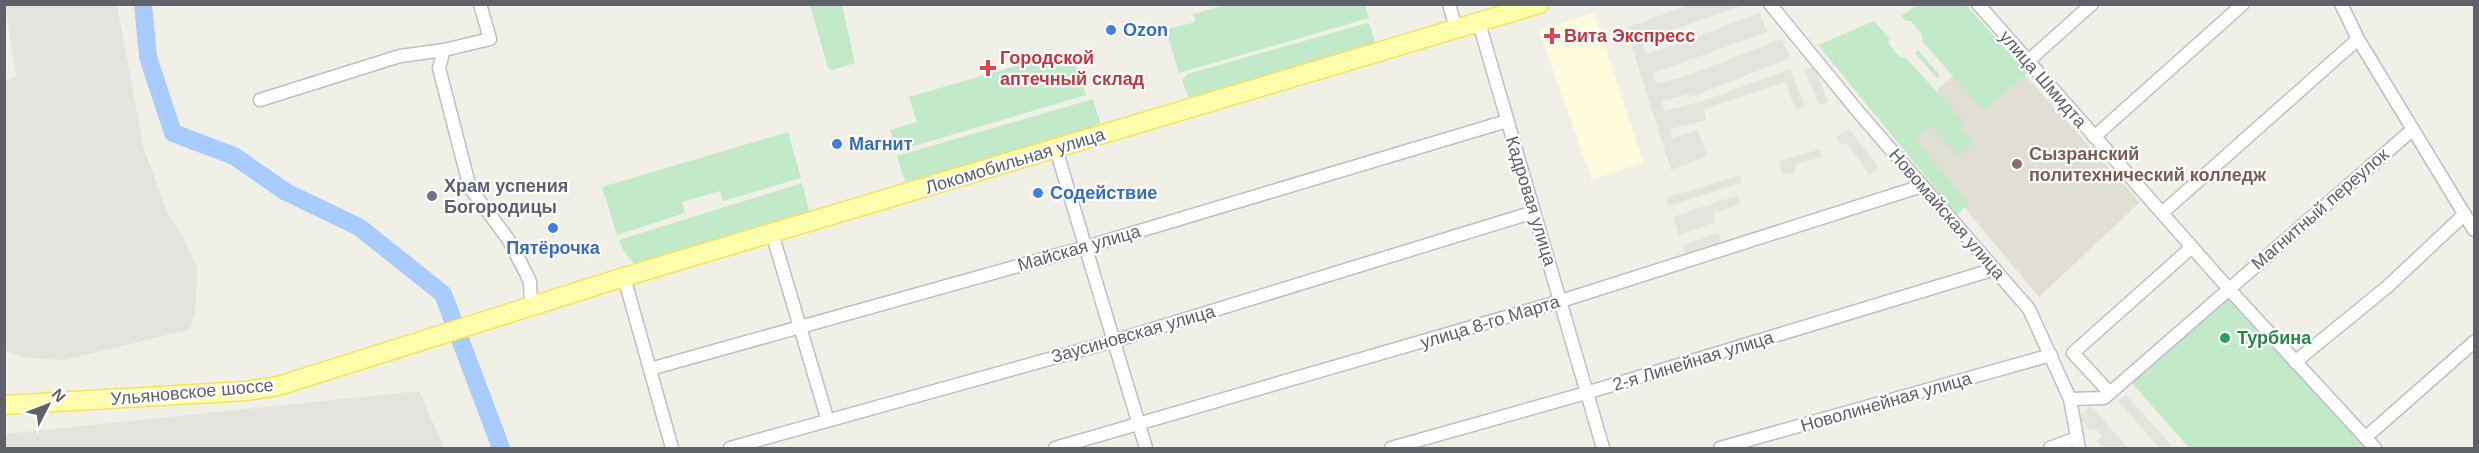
<svg xmlns="http://www.w3.org/2000/svg" width="2479" height="453" viewBox="0 0 2479 453" font-family="Helvetica,sans-serif">
  <style>
    .commercial { fill: #fffcdd }
    .industrial { fill: #e4e3de }
    .education { fill: #e1dfd4 }
    .green { fill: #c2e9c8 }
    .lines { fill: none; stroke-linecap: round; stroke-linejoin: round }
    .river { stroke: #a8ccff; stroke-width: 18 }
    .street-casing { stroke: #bebfc5; stroke-width: 15 }
    .primary-casing { stroke: #f7e259; stroke-width: 21 }
    .street { stroke: #fff; stroke-width: 12 }
    .primary { stroke: #fffead; stroke-width: 18 }
    .shop-dot { fill: #3f7fe0; stroke: #fff; stroke-width: 2 }
    .health-dot { fill: #e0444e; stroke: #fff; stroke-width: 2 }
    .education-dot { fill: #8d6e63; stroke: #fff; stroke-width: 2 }
    .worship-dot { fill: #6b7280; stroke: #fff; stroke-width: 2 }
    .leisure-dot { fill: #2e9e5b; stroke: #fff; stroke-width: 2 }
    .labels { text-anchor: middle; dominant-baseline: central; stroke-width: 4.5; stroke-linejoin: round; paint-order: stroke }
    .shop-label { font-size: 18px; font-weight: bold; fill: #366cbe; stroke: #fff; text-anchor: start }
    .health-label { font-size: 18px; font-weight: bold; fill: #be3a42; stroke: #fff; text-anchor: start }
    .street-label { font-size: 18px; fill: #5e6167; stroke: #fff }
    .education-label { font-size: 18px; font-weight: bold; fill: #785e54; stroke: #fff; text-anchor: start }
    .worship-label { font-size: 18px; font-weight: bold; fill: #5b616d; stroke: #fff; text-anchor: start }
    .leisure-label { font-size: 18px; font-weight: bold; fill: #27864d; stroke: #fff; text-anchor: start }
  </style>
  <rect width="100%" height="100%" fill="#f1f0e6"/>
  <path class="commercial" d="M1594,13L1643,162L1592,180L1539,30Z"/>
  <path class="industrial" d="M5,4L117,5L144,150L169,216L183,236L197,268L196,307L190,329L65,360L27,358L5,351L4,81L16,76Z
    M1689,5H1743L1642,41L1646,55L1760,13L1767,32L1653,73L1656,84L1683,77L1782,39L1790,58L1691,97L1689,94L1662,101L1663,111L1703,101L1790,69L1806,107L1796,110L1785,82L1704,109L1706,120L1670,129L1672,138L1698,130L1707,156L1671,170L1626,28Z
    M1814,66L1828,102L1819,105L1805,70Z
    M1849,129L1879,168L1870,175L1846,143L1842,145L1836,138Z
    M1820,149L1822,157L1796,164L1794,174L1782,173L1779,161Z
    M1740,175L1742,183L1668,206L1666,198Z
    M1738,195L1741,204L1713,213L1715,222L1679,235L1673,217Z
    M1718,233L1721,242L1686,255L1682,246Z
    M419,391L444,448H5V434Z
    M2126,395L2174,448H2160L2118,402Z
    M2090,405L2128,448H2103L2096,441L2102,436L2095,428L2090,431L2079,418Z"/>
  <path class="education" d="M1993,40L2140,202L2039,297L1897,126Z"/>
  <path class="green" d="M810,5H842L855,63L832,70L828,68Z
    M1226,5H1365L1369,18L1179,73L1166,30L1195,22L1193,14Z
    M1917,5H1966L2027,73L1984,111L1922,41V35L1911,21H1906L1901,16Z
    M1874,21L1889,38L1888,43L1900,57L1906,58L1965,123L1960,127L1974,142L1958,157L1931,125L1915,140L1969,203L1957,215L1818,45Z
    M1367,23L1370,25L1375,42L1373,46L1189,99L1182,80L1188,74Z
    M1918,50L1940,76L1937,78L1915,53Z
    M1073,57L1086,95L897,151L890,130L917,122L909,97L1043,58L1045,65Z
    M1093,99L1101,126L905,182L897,156Z
    M788,132L801,178L723,201L720,191L682,202L685,213L617,235L602,187Z
    M802,183L809,211L634,264L623,250L619,240Z
    M2229,293L2367,448H2189L2132,383Z"/>
  <g class="lines">
    <path class="river" d="M143,4L148,57L173,133L234,156L286,192L359,227L443,294L501,448"/>
    <g class="street-casing">
      <path id="street" d="M480,4L490,39L444,50L439,68L470,188L508,239L526,273L530,282L531,307
        M1449,4L1456,29
        M1770,4L1860,114L2029,309L2070,399L2079,448
        M1978,4L2228,288L2375,448
        M2341,4L2358,39L2474,230
        M1479,23L1603,448
        M2027,62L2092,4
        M260,100L400,56L444,50
        M2094,137L2243,4
        M1056,149L1146,448
        M2162,213L2358,39
        M772,233L828,421
        M624,277L672,448
        M2295,362L2387,287L2465,214
        M650,369L1086,247L1507,121
        M2110,393L2073,353L2192,247
        M2070,399L2104,398L2412,130
        M2366,437L2474,342
        M730,448L1114,341L1534,212
        M1055,448L1561,301L1922,186
        M1391,448L1586,393L1995,269
        M1720,448L2051,355
        M2050,448L2077,438"/>
    </g>
    <g class="primary-casing">
      <path id="primary" d="M4,405L246,391L278,386L624,277L1539,4"/>
    </g>
    <use href="#street" class="street"/>
    <use href="#primary" class="primary"/>
  </g>
  <g class="shop-dot">
    <circle cx="1111" cy="30" r="6"/>
    <circle cx="837" cy="144" r="6"/>
    <circle cx="1038" cy="193" r="6"/>
    <circle cx="553" cy="228" r="6"/>
  </g>
  <g class="health-dot">
    <path d="M1549 27h6v6h6v6h-6v6h-6v-6h-6v-6h6z"/>
    <path d="M985 59h6v6h6v6h-6v6h-6v-6h-6v-6h6z"/>
  </g>
  <circle class="education-dot" cx="2017" cy="164" r="6"/>
  <circle class="worship-dot" cx="432" cy="196" r="6"/>
  <circle class="leisure-dot" cx="2225" cy="338" r="6"/>
  <g class="labels">
    <g class="shop-label">
      <text x="1123" y="30">Ozon</text>
      <text x="849" y="144">Магнит</text>
      <text x="1050" y="193">Содействие</text>
      <text x="553" y="248" text-anchor="middle">Пятёрочка</text>
    </g>
    <g class="health-label">
      <text x="1564" y="36">Вита Экспресс</text>
      <text x="1000" y="58">Городской<tspan x="1000" dy="21">аптечный склад</tspan></text>
    </g>
    <g class="street-label">
      <text transform="translate(2043 79) rotate(49)">улица Шмидта</text>
      <text transform="translate(1015 161) rotate(-17)">Локомобильная улица</text>
      <text transform="translate(1531 201) rotate(73)">Кадровая улица</text>
      <text transform="translate(2320 209) rotate(-41)">Магнитный переулок</text>
      <text transform="translate(1947 214) rotate(49)">Новомайская улица</text>
      <text transform="translate(1079 248) rotate(-16)">Майская улица</text>
      <text transform="translate(1490 322) rotate(-17)">улица 8-го Марта</text>
      <text transform="translate(1133 334) rotate(-16)">Заусиновская улица</text>
      <text transform="translate(1693 361) rotate(-17)">2-я Линейная улица</text>
      <text transform="translate(192 392) rotate(-5)">Ульяновское шоссе</text>
      <text transform="translate(1886 402) rotate(-16)">Новолинейная улица</text>
    </g>
    <g class="education-label">
      <text x="2029" y="154">Сызранский<tspan x="2029" dy="21">политехнический колледж</tspan></text>
    </g>
    <g class="worship-label">
      <text x="444" y="186">Храм успения<tspan x="444" dy="21">Богородицы</tspan></text>
    </g>
    <g class="leisure-label">
      <text x="2237" y="338">Турбина</text>
    </g>
  </g>
  <rect width="2479" height="453" fill="none" stroke="#5e6167" stroke-width="12"/>
  <g transform="translate(48 405) rotate(48)" stroke="#ffffff" stroke-width="4.5" paint-order="stroke">
  <path d="M0-4.5L10 22L0 15L-10 22Z" fill="#5e6167"/>
  <text y="-9" font-size="16" font-weight="bold" text-anchor="middle" fill="#5e6167">N</text>
  </g>
</svg>
